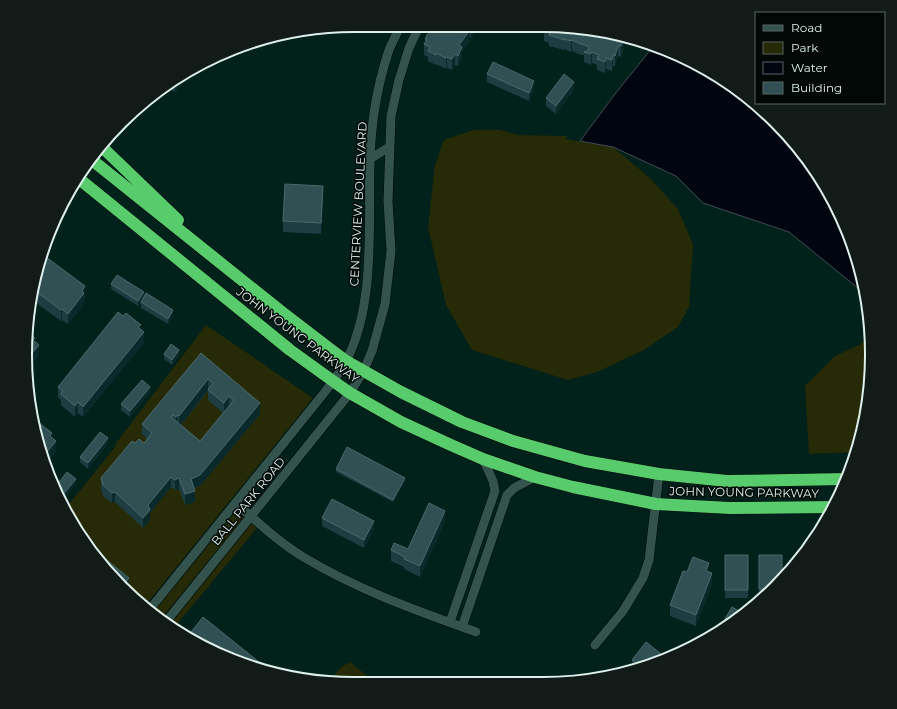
<svg xmlns="http://www.w3.org/2000/svg" width="897" height="709" viewBox="0 0 897 709" font-family="Montserrat,sans-serif">
  <style>
    .green { fill: #262a06 }
    .water { fill: #000510; stroke: #434c52 }
    .lines { fill: none; stroke-linecap: round; stroke-linejoin: round }
    .minor-casing { stroke: #000906; stroke-width: 10 }
    .highway-casing { stroke: #000906; stroke-width: 13 }
    .minor { stroke: #33534c; stroke-width: 9 }
    .highway { stroke: #58cb6c; stroke-width: 12 }
    .wall { fill: #1d3d42; fill-rule: evenodd }
    .shaded-wall { fill: #09292b }
    .building { fill: #315054; stroke: #4c696c; fill-rule: evenodd }
    .labels { text-anchor: middle; dominant-baseline: central; stroke-width: 3; stroke-linejoin: round; paint-order: stroke }
    .street-label { font-size: 12px; fill: #def0eb; stroke: #010806 }
    .rim { fill: none; stroke: #def0eb; stroke-width: 2 }
  </style>
  <rect width="100%" height="100%" fill="#01211b"/>
  <path class="green" d="M714,74L760,107L775,126Z
    M473,130H500L518,135L568,136L565,139L613,147L651,179L678,209L693,244L689,307L678,327L644,350L597,372L568,380L472,350L446,305L428,227L435,165L444,140Z
    M206,325L313,398L145,606L107,572L69,519L65,509L115,447L116,443Z
    M870,335L871,376L861,440L856,452L809,454L805,386L835,356L861,344Z
    M237,510L244,517L161,619L153,613Z
    M252,523L257,528L173,629L169,626Z
    M350,662L371,679H331L341,667Z"/>
  <path class="water" d="M652,48L714,74L775,126L828,190L855,249L864,293L789,232L703,203L676,176L613,147L580,141L615,94Z"/>
  <g class="lines">
    <g class="minor-casing">
      <path id="minor" d="M370,159L389,147
        M236,503C257,522 280,543 305,558C358,590 418,611 476,632
        M150,609L324,393C332,383 340,372 346,361C376,305 368,222 370,160C371,124 377,87 388,53C391,43 397,34 401,25
        M450,622L495,491L493,481L483,459
        M165,623L350,393L364,370L372,351L385,304L391,251L388,201L391,116L399,80L409,48L420,25
        M462,627L507,495L514,488L535,477
        M595,645L623,611L643,578L649,560L659,474"/>
    </g>
    <g class="highway-casing">
      <path id="highway" d="M102,147L178,220
        M92,160L283,313L330,349L346,361L401,392L462,422L513,441L585,461L659,474L727,481L846,479
        M78,178L290,350L333,381L350,393L401,422L451,445L483,459L535,477L573,487L656,504L730,508L834,507"/>
    </g>
    <use href="#minor" class="minor"/>
    <use href="#highway" class="highway"/>
  </g>
  <path class="wall" d="M433,25H478L476,29L475,28V31L471,38L470,37V40L462,52V58L458,66L455,65L452,70L447,68L446,69L436,64V65L428,61V57L424,55V44L425,43V39Z
    M501,25L515,26L514,27L512,26L510,30Z
    M544,26H564L624,38V48L621,57L618,56L615,66H613L612,71L606,69L605,73L597,70V65L592,63L591,65L584,62V55H581L572,51L571,52L564,49V50L549,46V43L544,41Z
    M195,67L175,92L167,87L190,69Z
    M487,74L534,89L529,101L487,82Z
    M574,90L556,114L546,106V98Z
    M323,196L321,234L283,232V221Z
    M36,269L85,297L84,299V304L68,324L62,320L61,321L32,300Z
    M111,284L144,296L173,315L168,324L141,308V303L138,306L111,289Z
    M141,329L144,343L83,417L78,413L75,417L61,405V400L58,397V387Z
    M201,353L260,414L200,486L194,488L195,502L185,505L179,489L175,490L171,487L150,513V520L143,528L115,502L112,503L103,496L101,489V478L135,443H144L147,439L142,434V424ZM208,391V400L223,413L200,441L181,425Z
    M164,354L179,356L172,365L164,359Z
    M150,392L130,417L121,410V404Z
    M108,443L88,469L80,462V457Z
    M336,469L405,481L393,502L336,472Z
    M322,518L374,529L364,548L322,526Z
    M445,521L420,577L404,569V567L391,561V550L408,549Z
    M725,555H748V598H725Z
    M759,555L782,579L765,597H759Z
    M687,572H709L712,584L696,626L670,616V605Z
    M665,657L635,670L632,668V660Z"/>
  <path class="shaded-wall" d="M472,25H475V31L471,38V27Z
    M470,26V40L462,52V58L458,66L459,45Z
    M510,26H512L510,30Z
    M624,38V48L621,57V46Z
    M572,40V51L571,52V41Z
    M618,46V56L615,66V56Z
    M592,52V63L591,65V54Z
    M455,54V65L452,70V59Z
    M613,55V66L612,71V60Z
    M447,57V68L446,69V58Z
    M606,58V69L605,73V62Z
    M195,67L175,92V82L177,79L190,69Z
    M534,81V89L529,101V93Z
    M574,82V90L556,114V106Z
    M323,186V196L321,234V223Z
    M85,286V297L84,299V304L68,324V314L82,291Z
    M144,292V297L138,306V301Z
    M62,309V320L61,321V310Z
    M173,310V315L168,324V319Z
    M144,332V343L83,417V407Z
    M39,345V356L27,370L26,361Z
    M179,350V356L172,365V360Z
    M208,379V390L179,427V416Z
    M150,387V392L130,417V411Z
    M229,396V407L224,414V403Z
    M78,402V413L75,417V406Z
    M260,403V414L200,486L191,489V479Z
    M177,415V425L176,428V417Z
    M108,438V443L88,469V463Z
    M56,441V452L46,464L43,457Z
    M171,477V487L150,513V520L143,528V518L148,505Z
    M179,478V489L175,490V480Z
    M405,478V481L393,502V500Z
    M76,479V484L62,501L60,498Z
    M195,491V502L185,505V494Z
    M115,492V502L112,503V493Z
    M445,511V521L420,577V566Z
    M374,521V529L364,548V540Z
    M709,563V574L706,571Z
    M712,573V584L696,626V615Z
    M129,578V589L128,590L123,586Z"/>
  <path class="building" d="M433,25H472L471,27L470,26L468,29L470,30L459,45L462,47L458,56L455,54L452,59L447,57L446,58L436,53V55L428,51L430,47L424,44L427,40L425,39Z
    M546,26H564L624,38L621,46H618L615,56L613,55L612,60L606,58L605,62L597,59L599,55L592,52L591,54L584,52L589,50L588,46L581,44L572,40L571,41L564,39V40L549,35L550,33L544,30Z
    M493,62L534,81L529,93L487,74Z
    M564,74L574,82L556,106L546,98Z
    M285,184L323,186L321,223L283,221Z
    M42,254L85,286L82,291L84,293L68,314L62,309L61,310L34,290L36,269Z
    M117,275L144,292L138,301L111,284Z
    M146,293L173,310L168,319L141,302Z
    M118,312L123,316L126,313L141,325L138,327L144,332L83,407L78,402L75,406L61,394L63,391L58,387Z
    M28,332L35,338L33,340L39,345L26,361L25,354Z
    M171,344L179,350L172,360L164,354Z
    M201,353L260,403L200,475L191,479L195,491L185,494L179,478L175,480L171,477L148,505L150,510L143,518L115,492L112,493L103,485L101,478L132,441L135,443L139,439L144,443L152,433L142,424ZM208,379L213,383L208,390L224,403L229,396L234,400L200,441L171,417L173,415L176,417L177,415L179,416Z
    M142,380L150,387L130,411L121,404Z
    M38,422L52,433L50,436L56,441L43,457L36,440L34,423L36,424Z
    M100,432L108,438L88,463L80,457Z
    M347,447L405,478L393,500L336,469Z
    M67,472L76,479L60,498L56,486Z
    M332,499L374,521L364,540L322,518Z
    M429,503L445,511L420,566L404,559L405,557L391,550L394,543L408,549Z
    M87,544L129,578L123,586L107,572Z
    M725,555H748V590H725Z
    M759,555H782V579L772,589H759Z
    M693,557L709,563L706,571L712,573L696,615L670,605L683,571L687,572Z
    M793,558H802L793,567Z
    M732,607L744,614L716,634Z
    M203,617L264,666L262,669L228,659L187,637Z
    M646,642L665,657L641,667L632,660Z
    M626,668L631,672L621,674Z"/>
  <g class="labels">
    <g class="street-label">
      <text transform="translate(358 204) rotate(-87)">CENTERVIEW BOULEVARD</text>
      <text transform="translate(298 335) rotate(37)">JOHN YOUNG PARKWAY</text>
      <text transform="translate(744 492) rotate(1)">JOHN YOUNG PARKWAY</text>
      <text transform="translate(248 501) rotate(-51)">BALL PARK ROAD</text>
    </g>
  </g>
  <path d="M0 0H897V709H0ZM354 32H543A322 322 0 0 1 865 354V355A322 322 0 0 1 543 677H354A322 322 0 0 1 32 355V354A322 322 0 0 1 354 32Z" fill="#131b18" fill-rule="evenodd"/>
  <path class="rim" d="M354 32H543A322 322 0 0 1 865 354V355A322 322 0 0 1 543 677H354A322 322 0 0 1 32 355V354A322 322 0 0 1 354 32Z"/>
  <rect x="755" y="12" width="130" height="92" fill="#010806" stroke="#596562"/>
  <rect x="763" y="25" width="20" height="6" fill="#33534c" stroke="#596562"/>
  <text x="791" y="32" font-size="12" fill="#def0eb">Road</text>
  <rect x="763" y="42" width="20" height="12" fill="#262a06" stroke="#596562"/>
  <text x="791" y="52" font-size="12" fill="#def0eb">Park</text>
  <rect x="763" y="62" width="20" height="12" fill="#000510" stroke="#596562"/>
  <text x="791" y="72" font-size="12" fill="#def0eb">Water</text>
  <rect x="763" y="82" width="20" height="12" fill="#315054" stroke="#596562"/>
  <text x="791" y="92" font-size="12" fill="#def0eb">Building</text>
</svg>
